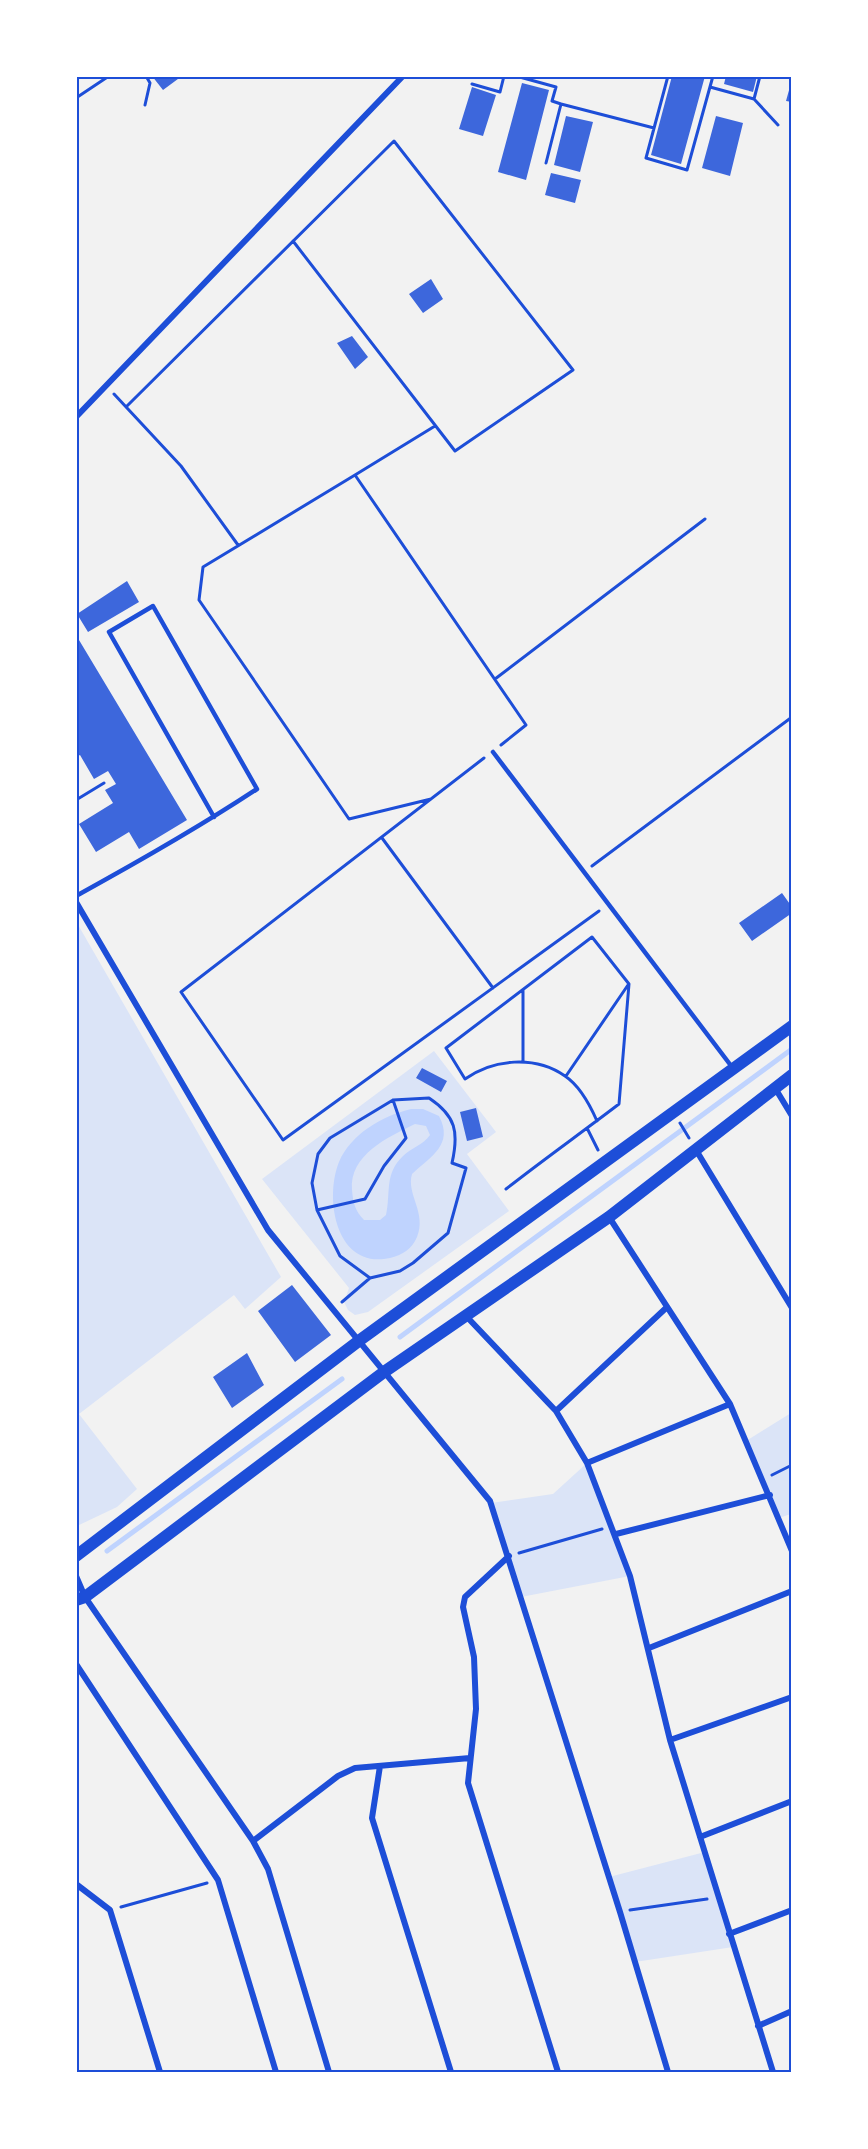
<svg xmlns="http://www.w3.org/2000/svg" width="868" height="2149" viewBox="0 0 868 2149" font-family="Literata,serif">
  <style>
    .green { fill: #dbe4f7 }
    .water { fill: #bfd3fe; fill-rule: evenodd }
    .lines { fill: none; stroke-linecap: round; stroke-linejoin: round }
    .stream { stroke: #bfd3fe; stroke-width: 5 }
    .building { fill: #3d67dc }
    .path { stroke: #1d4ed8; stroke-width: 3 }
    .service { stroke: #1d4ed8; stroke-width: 4.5 }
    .minor { stroke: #1d4ed8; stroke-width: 6 }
    .secondary { stroke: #1d4ed8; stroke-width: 12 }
    .neatline { fill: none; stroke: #1d4ed8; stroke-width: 2 }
  </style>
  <rect width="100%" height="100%" fill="#f2f2f2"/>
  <path class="green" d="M77,923L281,1277L245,1309L234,1295L79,1414L137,1489L117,1507L77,1526Z
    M434,1051L496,1132L467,1154L509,1211L368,1312L355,1315L348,1310L344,1302L349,1288L262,1179Z
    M791,1413V1514L779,1518L746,1441Z
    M587,1463L630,1576L521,1597L491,1503L553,1494Z
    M705,1852L733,1947L635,1962L609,1877Z"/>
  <path class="water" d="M411,1109H423L439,1116C454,1145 431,1156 412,1174C406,1194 427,1213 417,1237C412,1249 402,1255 390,1258C336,1270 324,1199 339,1162C351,1134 382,1116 411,1109ZM415,1124L426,1126L430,1135C423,1145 411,1148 403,1156C384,1174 391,1193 386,1215L380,1220H364C355,1211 353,1202 352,1190C349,1155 388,1137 415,1124Z"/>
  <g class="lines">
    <path class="stream" d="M400,1337L792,1049
      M107,1551L342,1379"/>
  </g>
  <path class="building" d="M152,76H182L163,90Z
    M672,76H705L681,164L651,155Z
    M726,76H757L753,92L724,84Z
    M522,83L549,90L526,180L498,172Z
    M791,83H792V102L786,101Z
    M472,87L496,95L483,136L459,129Z
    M566,116L593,122L580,172L554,165Z
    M716,116L743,123L730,176L702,168Z
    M551,173L581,180L575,203L545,195Z
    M431,279L443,299L423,313L409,294Z
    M352,336L368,357L355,369L337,343Z
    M127,581L139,602L88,632L77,614Z
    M76,635L187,820L139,849L129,832L96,852L79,824L113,803L105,790L116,784L108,771L94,779L80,755L76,757Z
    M782,893L792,907V913L752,941L739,923Z
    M422,1068L447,1081L441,1092L416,1078Z
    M476,1108L483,1137L467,1141L460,1112Z
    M292,1285L331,1335L295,1362L258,1311Z
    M247,1353L264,1385L232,1408L213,1377Z"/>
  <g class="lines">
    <path class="path" d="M516,76L556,87L552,101L561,104
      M668,76L646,158L687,170L713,76
      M472,84L500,92L504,76
      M710,87L754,99L778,125
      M76,98L109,76
      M754,99L760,76
      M145,105L150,83L146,76
      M546,163L561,104L654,128
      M114,394L181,466L238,545
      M127,406L394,141L573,370L455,451L293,241
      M435,426L355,475L526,725L501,745
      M355,475L203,567L199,600L349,819L431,799
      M495,679L705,519
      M484,758L181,992L283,1140L599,911
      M76,800L104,783
      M382,838L493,988
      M592,866L792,717
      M523,1062V990
      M566,1076L628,985
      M429,1098C456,1116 459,1132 452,1163L466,1168L448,1233L413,1263L400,1271L370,1278L340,1256L317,1210L312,1183L318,1154L330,1138L393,1100Z
      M680,1123L689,1138
      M587,1128L598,1150
      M506,1189C543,1160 581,1133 619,1104L629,984L592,937L446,1048L465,1079C493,1059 535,1055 565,1076C580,1086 590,1105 597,1121
      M317,1210L365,1199L384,1166L406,1138L393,1100
      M342,1302L370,1278
      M772,1475L792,1465
      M519,1553L602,1529
      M121,1907L207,1883
      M630,1910L707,1899"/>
    <path class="service" d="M493,752L732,1067
      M76,896C138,862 198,828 257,789L153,606L109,632L214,817"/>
    <path class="minor" d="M76,417L403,76
      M76,902L268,1230L490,1501L620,1912L668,2072
      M775,1088L792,1116
      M696,1150L792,1308
      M609,1217L730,1404L792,1551
      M467,1317L556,1411L587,1463L630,1576L670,1740L773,2072
      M556,1411L666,1308
      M587,1463L730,1404
      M616,1534L770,1495
      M509,1556L465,1597L463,1607L474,1657L476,1709L468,1783L558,2072
      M76,1576L85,1597L253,1841L268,1869L329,2072
      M649,1648L792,1591
      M76,1664L218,1880L276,2072
      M670,1740L792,1697
      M380,1766L372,1818L451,2072
      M700,1837L792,1801
      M253,1841L338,1776L355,1768L470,1758
      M76,1884L110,1910L160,2072
      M729,1934L792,1910
      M758,2026L792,2011"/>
    <path class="secondary" d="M76,1556L360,1340L792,1026
      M76,1600L85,1597L384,1372L609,1217L792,1075"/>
  </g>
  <rect width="868" height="2149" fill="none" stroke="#ffffff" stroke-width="156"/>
  <rect x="78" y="78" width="712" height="1993" class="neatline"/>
</svg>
